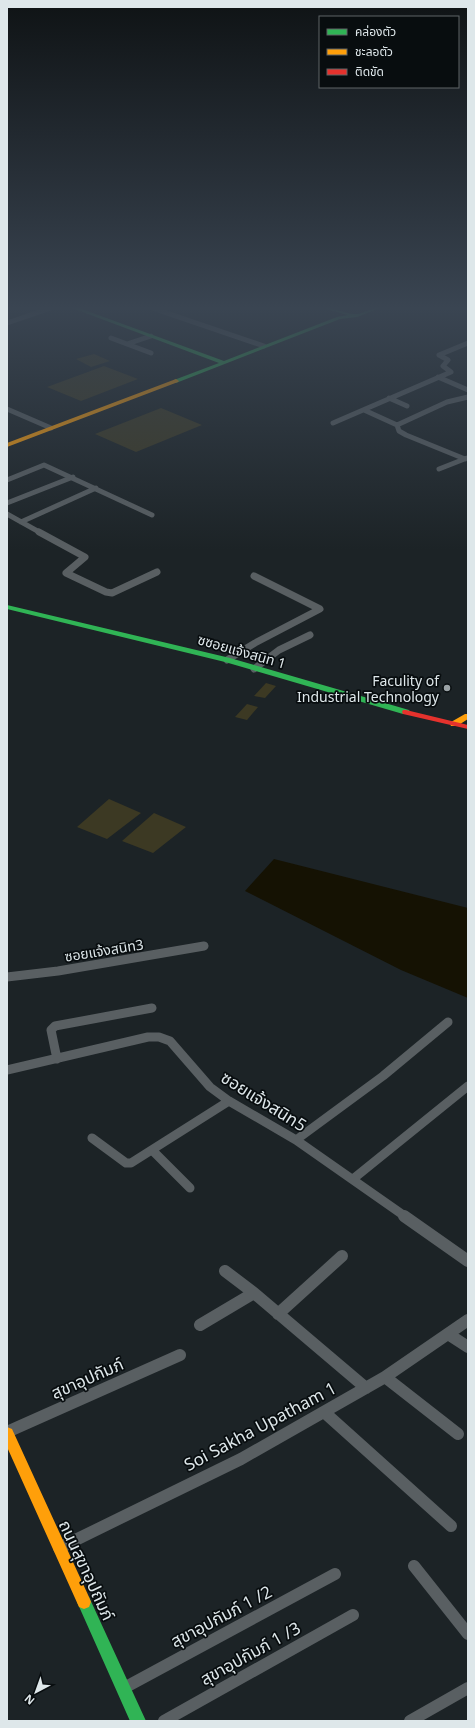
<svg xmlns="http://www.w3.org/2000/svg" width="475" height="1728" viewBox="0 0 475 1728" font-family="'Noto Sans','Noto Sans Thai',sans-serif">
  <style>
    .green { fill: #3c3923 }
    .water { fill: #151203 }
    .lines { fill: none; stroke-linecap: round; stroke-linejoin: round }
    .street-far3 { stroke: #595f62; stroke-width: 5 }
    .street-far2 { stroke: #595f62; stroke-width: 7 }
    .street-far1 { stroke: #595f62; stroke-width: 9 }
    .street { stroke: #595f62; stroke-width: 12 }
    .fast { fill: #30b455; fill-rule: evenodd }
    .slow { fill: #ff9f0a; fill-rule: evenodd }
    .jam { fill: #e5322d; fill-rule: evenodd }
    .poi-dot { fill: #9aa2a5; stroke: #080d0f; stroke-width: 1.5 }
    .labels { text-anchor: middle; dominant-baseline: central; stroke-width: 3.5; stroke-linejoin: round; paint-order: stroke }
    .street-label { font-size: 14px; fill: #dee7ea; stroke: #080d0f }
    .poi-label { font-size: 14px; fill: #dee7ea; stroke: #080d0f; text-anchor: end }
    .near-street-label { font-size: 17px; fill: #dee7ea; stroke: #080d0f }
  </style>
  <rect width="100%" height="100%" fill="#1c2326"/>
  <path class="green" d="M94,354L110,361L91,367L76,359Z
    M104,366L138,379L81,401L47,387Z
    M161,408L202,425L136,452L95,434Z
    M266,683L276,686L265,698L254,696Z
    M247,704L258,707L247,720L235,717Z
    M109,799L141,813L107,839L77,827Z
    M154,813L186,827L153,853L122,841Z"/>
  <path class="water" d="M274,859L468,908V998L401,970L245,891Z"/>
  <g class="lines">
    <path class="street-far3" d="M152,308L264,346
      M7,323L51,308
      M111,338L151,353
      M127,344L151,336
      M439,355L468,343
      M438,377L468,390
      M389,398L407,406
      M7,409L51,428
      M364,410L397,425L399,431L406,435L465,459
      M333,423L451,372L443,366L448,360L439,355
      M397,425L447,402L468,397
      M439,469L467,458
      M7,480L44,465L152,515
      M7,503L73,477
      M7,514L41,533
      M21,522L96,488"/>
    <path class="street-far2" d="M39,532L85,557L66,573L106,592L112,593L157,572
      M227,660L255,643L320,609L254,576
      M254,669L279,650L310,635"/>
    <path class="street-far1" d="M7,977L58,971L204,946
      M57,1059L51,1030L55,1026L152,1008
      M7,1070L148,1037H159L170,1041L210,1087L229,1101L296,1140L406,1217
      M92,1138L126,1163H131L229,1101
      M296,1140L383,1076L448,1022
      M152,1150L190,1188
      M353,1179L468,1086"/>
    <path class="street" d="M404,1216L468,1261
      M225,1271L254,1293L366,1388
      M278,1314L342,1256
      M200,1325L254,1293
      M448,1334L468,1347
      M385,1377L458,1434
      M324,1412L451,1526
      M7,1432L180,1355
      M59,1548L241,1459L385,1377L468,1320
      M414,1566L468,1634
      M124,1688L335,1574
      M164,1721L353,1615
      M410,1721L468,1688"/>
    <path class="fast" d="M72,308H79L224,361L337,317L348,315L326,309V308C336,308 346,314 354,314C363,315 370,307 380,308L357,317L340,319L176,383L173,381L174,380L219,363Z
      M7,605L230,658L409,710L410,712L406,714H403L225,662L7,609Z
      M84,1595L89,1597L146,1721H130L77,1602L79,1597Z"/>
    <path class="slow" d="M176,379L179,381L178,382L7,447V443Z
      M465,714H468V719L457,726H451L450,724L451,722Z
      M7,1427L12,1429L89,1597L91,1602L89,1607L84,1609L79,1607L7,1447Z"/>
    <path class="jam" d="M403,710H406L468,725V729L403,714L402,712Z"/>
  </g>
  <linearGradient id="sky" x2="0" y2="1"><stop stop-color="#0f1315"/><stop offset="0.56" stop-color="#3a4552"/><stop offset="1" stop-color="#3a4552" stop-opacity="0"/></linearGradient>
  <rect width="475" height="550" fill="url(#sky)"/>
  <circle class="poi-dot" cx="447" cy="688" r="4"/>
  <g class="labels">
    <g class="street-label">
      <text transform="translate(242 651) rotate(16)">ซซอยแจ้งสนิท 1</text>
      <text transform="translate(104 950) rotate(-9)">ซอยแจ้งสนิท3</text>
    </g>
    <g class="poi-label">
      <text x="439" y="680">Faculity of<tspan x="439" dy="16">Industrial Technology</tspan></text>
    </g>
    <g class="near-street-label">
      <text transform="translate(264 1101) rotate(32)">ซอยแจ้งสนิท5</text>
      <text transform="translate(87 1378) rotate(-24)">สุขาอุปกัมภ์</text>
      <text transform="translate(260 1426) rotate(-28)">Soi Sakha Upatham 1</text>
      <text transform="translate(87 1570) rotate(65)">ถนนสุขาอุปถัมภ์</text>
      <text transform="translate(221 1616) rotate(-28)">สุขาอุปกัมภ์ 1 /2</text>
      <text transform="translate(250 1653) rotate(-29)">สุขาอุปกัมภ์ 1 /3</text>
    </g>
  </g>
  <rect width="475" height="1728" fill="none" stroke="#dee7ea" stroke-width="16"/>
  <rect x="319" y="16" width="140" height="72" fill="#080d0f" stroke="#5e6467"/>
  <rect x="327" y="29" width="20" height="6" fill="#30b455" stroke="#5e6467"/>
  <text x="355" y="36" font-size="12" fill="#dee7ea">คล่องตัว</text>
  <rect x="327" y="49" width="20" height="6" fill="#ff9f0a" stroke="#5e6467"/>
  <text x="355" y="56" font-size="12" fill="#dee7ea">ชะลอตัว</text>
  <rect x="327" y="69" width="20" height="6" fill="#e5322d" stroke="#5e6467"/>
  <text x="355" y="76" font-size="12" fill="#dee7ea">ติดขัด</text>
  <g transform="translate(36 1692) rotate(221)" stroke="#080d0f" stroke-width="3" paint-order="stroke">
  <path d="M0-3L7 15L0 10L-7 15Z" fill="#dee7ea"/>
  <text y="-6" font-size="11" font-weight="bold" text-anchor="middle" fill="#dee7ea">N</text>
  </g>
</svg>
